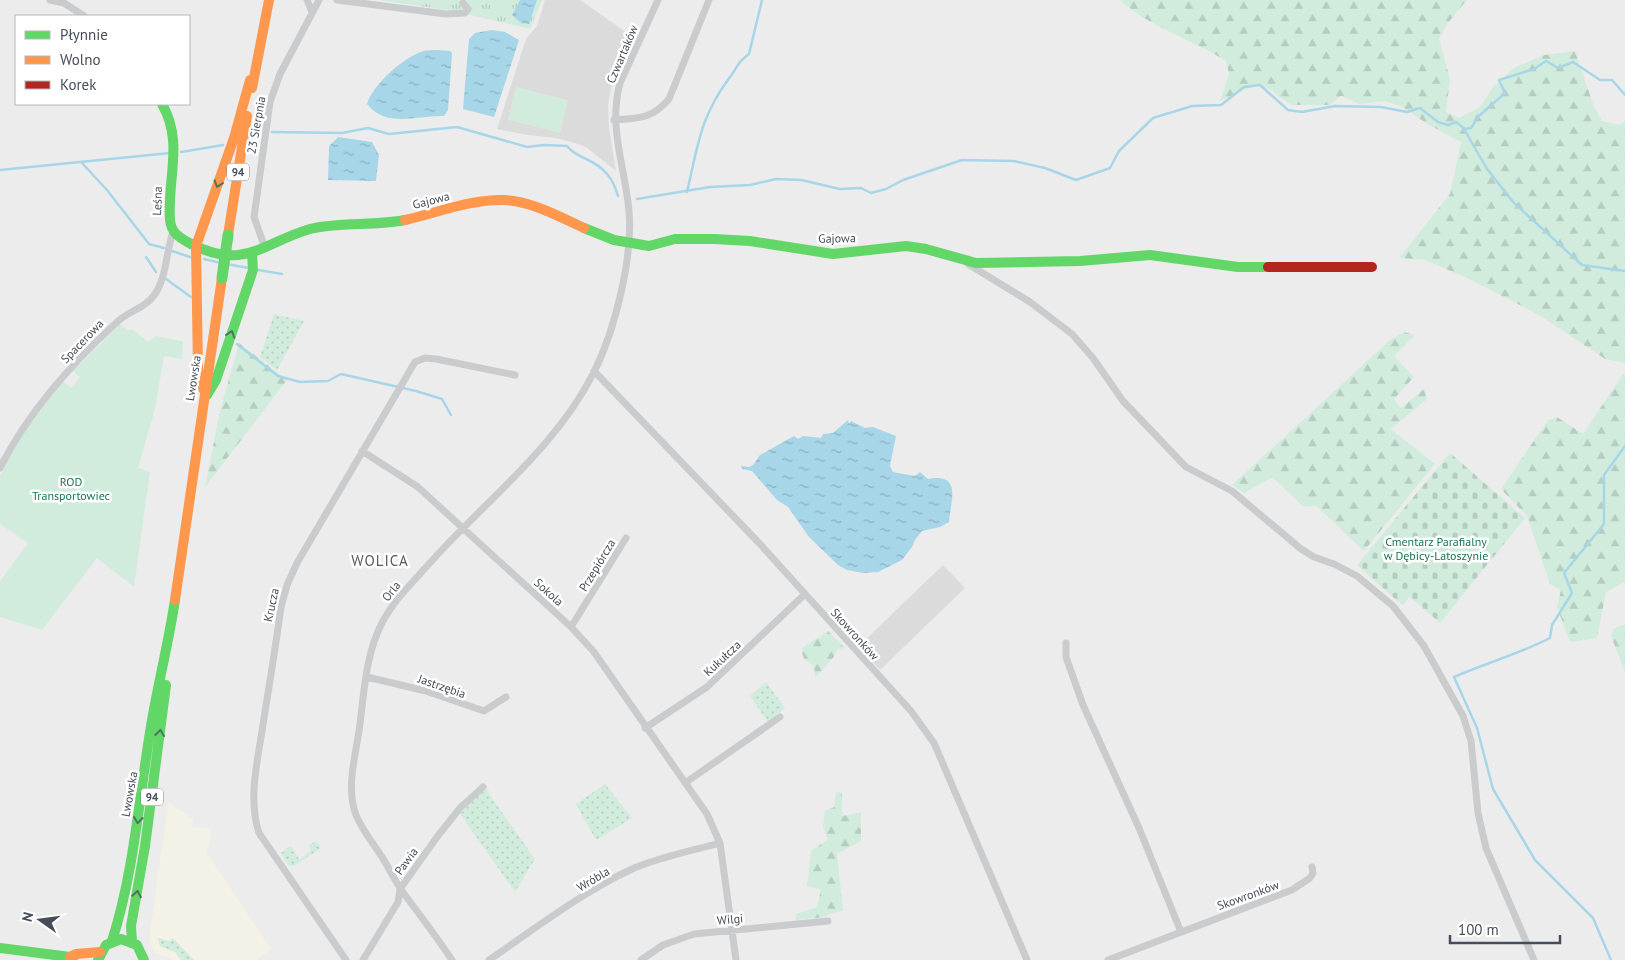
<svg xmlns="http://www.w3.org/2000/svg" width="1625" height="960" viewBox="0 0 1625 960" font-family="'PT Sans',sans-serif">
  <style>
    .commercial { fill: #f4f1e7 }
    .education { fill: #dbdbdc }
    .grass { fill: url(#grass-dots) }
    .forest { fill: url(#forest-firs) }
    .cemetery { fill: url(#cemetery-stones) }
    .park { fill: url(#park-tufts) }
    .garden { fill: #d1ecdd }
    .water { fill: url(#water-ripples) }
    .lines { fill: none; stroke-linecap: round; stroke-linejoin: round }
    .stream { stroke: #a7d6e8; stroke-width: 2.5 }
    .street { stroke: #c9cbcd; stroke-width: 7 }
    .fast { stroke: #63d668; stroke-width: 10 }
    .slow { stroke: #ff974d; stroke-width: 10 }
    .jam { stroke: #b3261e; stroke-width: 10 }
    .fast-bridge { stroke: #63d668; stroke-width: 11 }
    .oneway { stroke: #4e765d }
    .labels { text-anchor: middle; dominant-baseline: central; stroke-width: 5; stroke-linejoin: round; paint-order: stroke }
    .shield { fill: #fff; stroke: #7d828a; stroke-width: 1 }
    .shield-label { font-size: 11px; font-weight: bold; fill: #454d58 }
    .street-label { font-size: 12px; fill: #454d58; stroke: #fff }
    .park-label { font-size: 12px; fill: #1a754f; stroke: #fff }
    .quarter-label { font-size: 15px; letter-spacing: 1px; fill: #595b60; stroke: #fff }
  </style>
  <defs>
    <pattern id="grass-dots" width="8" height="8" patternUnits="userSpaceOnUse" patternTransform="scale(1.25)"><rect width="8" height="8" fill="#d1ecdd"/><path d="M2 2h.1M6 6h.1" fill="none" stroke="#b5ccc0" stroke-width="1.8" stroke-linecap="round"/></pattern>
    <pattern id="forest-firs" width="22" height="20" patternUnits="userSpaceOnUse" patternTransform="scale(1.25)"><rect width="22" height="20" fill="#d1ecdd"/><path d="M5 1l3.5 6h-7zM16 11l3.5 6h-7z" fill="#b5ccc0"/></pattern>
    <pattern id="cemetery-stones" width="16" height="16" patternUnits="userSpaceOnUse" patternTransform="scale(1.25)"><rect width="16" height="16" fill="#d1ecdd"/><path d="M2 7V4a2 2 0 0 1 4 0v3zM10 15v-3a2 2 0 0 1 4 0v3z" fill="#b5ccc0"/></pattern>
    <pattern id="park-tufts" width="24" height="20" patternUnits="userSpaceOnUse" patternTransform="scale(1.25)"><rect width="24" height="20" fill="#d1ecdd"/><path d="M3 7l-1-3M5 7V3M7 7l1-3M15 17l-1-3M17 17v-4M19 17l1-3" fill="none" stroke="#b5ccc0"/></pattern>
    <pattern id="water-ripples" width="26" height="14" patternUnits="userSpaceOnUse" patternTransform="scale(1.25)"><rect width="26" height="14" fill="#a7d6e8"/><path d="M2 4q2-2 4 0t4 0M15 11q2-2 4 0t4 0" fill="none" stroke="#8ab0bf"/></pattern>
  </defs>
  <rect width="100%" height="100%" fill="#edecec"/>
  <path class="commercial" d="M168,802L193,819L192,827L211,829L207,853L271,949L256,960H175L155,953L149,942Z"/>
  <path class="education" d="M545,0H580L633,37L612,84L608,105L609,128L616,171L586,147L578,144L556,138L528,135L497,129L526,39L537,26Z
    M943,565L965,588L880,670L862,649L863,642Z"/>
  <path class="grass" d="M274,314L304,321L277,370L260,357Z
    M766,682L785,708L768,722L750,696Z
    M605,784L632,818L596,840L576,804Z
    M488,789L489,794L535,859L515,892L460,814L483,790Z
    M316,841L321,848L294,866H289L281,853L291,846L299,859L311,851L309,845Z
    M158,938L169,941L173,938L194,960H181L175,952L160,946Z"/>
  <path class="forest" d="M1120,0H1467L1447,24L1439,39L1450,79L1446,112L1459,118L1480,107L1493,87L1514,68L1544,55L1575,51L1593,104L1602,121L1619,125L1625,121V363L1605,359L1539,315L1465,277L1425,260L1399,258L1450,194L1461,142L1429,125L1402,107L1385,101L1359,104L1341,96L1329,105H1291L1269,89L1256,85L1220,101L1229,74L1226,61C1192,39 1150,28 1120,0Z
    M1404,332L1415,335L1394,356L1414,377L1394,399L1401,408L1424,389L1427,399L1391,429L1435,464L1364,551L1316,506L1304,507L1272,477L1244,493L1232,485L1390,340Z
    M239,343L287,380L205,487L220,411Z
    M1623,374H1625V582L1606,592L1597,638L1570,642L1557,607L1561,590L1550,584L1527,516L1501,489L1548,420L1557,417L1583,434Z
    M1625,624V672L1611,636L1613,629Z
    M828,631L845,648L838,649L833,658L815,678L814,667C808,662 801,659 802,648Z
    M836,792L842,793V816L861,812V841L837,854L843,911L831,913L825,917L796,920V914L817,907L821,889L807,887L811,851L828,839L823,827L825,811L834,807Z"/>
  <path class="cemetery" d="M1450,453L1525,518L1440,623L1410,597L1402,605L1357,565Z"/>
  <path class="park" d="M380,0H542L530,29L453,11Z"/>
  <path class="garden" d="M516,87L568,100L560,133L508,120Z
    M120,324L128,331L132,329L148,342L156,336L183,341L182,359L164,356L155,409L138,468L150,472L134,587L97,558L42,630L0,617V581L28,543L0,524V475L26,426L63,381L71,388L80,377L73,371Z"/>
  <path class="water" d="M520,0H537L529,24L521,23L512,15Z
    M492,30L505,32L519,40L494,117L463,109L469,39L475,33Z
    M439,50L450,51L452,53L448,110L444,116C417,115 387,129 367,104C372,86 399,62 416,54C423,50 431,50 439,50Z
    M338,137L372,142L379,155L376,181L328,180L329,146Z
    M848,420L849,424L851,421L865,428L873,427L896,436L890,466L893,472L915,476L920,472L928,479C962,473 951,499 949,522L940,527L922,531L915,540L912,547L902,560L878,572L863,573L847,570L838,565L809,537L788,507L777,500L752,471L742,469L741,466L749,467L753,465L760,455L794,436L798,439L803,436L821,438L823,434L833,433Z"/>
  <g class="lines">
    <path class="stream" d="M1464,129L1487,169L1513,202L1582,265L1625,271
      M272,132L342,133L368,128L389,134L457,127L527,147L544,145L567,146C572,153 579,155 586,159C604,167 613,178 618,196
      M181,152L223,145
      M82,163L107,190L149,244L164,248
      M0,170L170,153
      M687,192C698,145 700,117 730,77C739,65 736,64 749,54L762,0
      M637,199L710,187L750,185L776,179L801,180L840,189L861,188L871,193L886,189L903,180L962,160L1014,161L1045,168L1076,180L1110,168L1119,151L1153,118L1192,106L1221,105L1244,87L1260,85L1288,110L1302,112L1335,106L1381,107L1407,112L1420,108L1438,122L1448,125L1456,122L1465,129L1471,128L1479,116L1505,93L1499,80L1534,69L1546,61L1558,68L1573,62L1600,80H1612L1625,95
      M172,251L190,257
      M146,257L156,272
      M204,259L221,263
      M226,264L249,268
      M258,270L282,274
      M166,279L191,297
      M237,344L278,376L300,382L328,381L341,374L416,391L442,399L451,415
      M1611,960L1593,918L1535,860L1493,789L1477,728L1454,677C1486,663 1519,654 1550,638L1552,625L1572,593L1564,573L1604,524V475L1625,446"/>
    <path class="street" d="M50,0L64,3L84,16
      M307,0L312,12
      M337,0L446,14L465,13L468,9L463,3
      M614,120C640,118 652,119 669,99L709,0
      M265,248L254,217L270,102L280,74L319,0
      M968,264L1030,302L1072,334L1093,358L1123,401L1186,467L1232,491L1301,549L1314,557L1334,564L1357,576L1393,606L1424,646L1463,716L1471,741L1478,813L1486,848L1534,960
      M594,371L760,544L911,711L934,743L1027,960
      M362,451L418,487L571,627L594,652L707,814L720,843L736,960
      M0,468C28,412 70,365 116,323C128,311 146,308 155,294C167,276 166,251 173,232
      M571,627L626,538
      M1066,643V657L1083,705L1139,828L1181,932
      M367,677L426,691L484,711L506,697
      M645,728L707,687L805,594
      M685,783L780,717
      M346,960L259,833C247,797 259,755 264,718C270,681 276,644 281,607L287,585L297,563L415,362L425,358L436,359L515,375
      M363,960L398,902L400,889L437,837L460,808L483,787
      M452,960C436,936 419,914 402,891C395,881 389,868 382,857C373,843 362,830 356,815C346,789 355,757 359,731C364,696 365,655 382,623C393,601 412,583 428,565C484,502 556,448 594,372C615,330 633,258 629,211C625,167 608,127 620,83L658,0
      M489,960C533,930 584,891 632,869C660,857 691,851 720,843
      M641,960L663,945L694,934L828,921
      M1108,960L1292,890L1310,878L1313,873L1312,867"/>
    <path class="fast" d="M162,104C184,142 167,179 170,220C171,233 180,238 191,244C245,271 262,243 310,229C338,222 376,226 405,220
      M584,228L614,240L649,246L675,239H714L750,241L833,254L906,246L926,249L976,263L1080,261L1150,255L1238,267H1268
      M207,395L216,380L253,270L252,253
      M112,941C135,869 139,794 152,720C159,680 169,640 175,600
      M132,942L131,926L145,846L166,685
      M0,948L70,957L73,960
      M98,960L106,945L121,939L137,945L144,960"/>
    <path class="slow" d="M252,88L269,0
      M405,220C437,213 471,199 504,200C531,201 560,217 584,228
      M228,235L247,116
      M203,389L198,369L196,246L234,138L250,80
      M175,600L222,278
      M70,957L76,954L100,952"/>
    <path class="jam" d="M1268,267H1372"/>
    <path class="fast-bridge" d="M222,278L228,235"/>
  </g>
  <defs><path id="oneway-chevron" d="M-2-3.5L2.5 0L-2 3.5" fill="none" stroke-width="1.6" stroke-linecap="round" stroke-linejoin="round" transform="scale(1.25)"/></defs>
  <g class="oneway">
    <use href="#oneway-chevron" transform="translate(218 184) rotate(109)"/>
    <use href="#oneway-chevron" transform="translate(231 334) rotate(-71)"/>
    <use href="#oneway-chevron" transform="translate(160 733) rotate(-83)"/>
    <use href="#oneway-chevron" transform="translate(138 820) rotate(97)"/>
    <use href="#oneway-chevron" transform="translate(137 894) rotate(-80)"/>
  </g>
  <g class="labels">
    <g class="shield">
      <rect x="227" y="163.5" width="22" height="17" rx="4"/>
      <rect x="141" y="788.5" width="22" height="17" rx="4"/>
    </g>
    <g class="shield-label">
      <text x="238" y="172">94</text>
      <text x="152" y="797">94</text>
    </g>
    <g class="street-label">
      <text transform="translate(622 54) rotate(-67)">Czwartaków</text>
      <text transform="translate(256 125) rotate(-80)">23 Sierpnia</text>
      <text transform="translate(431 200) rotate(-14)">Gajowa</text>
      <text transform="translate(157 201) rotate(-88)">Leśna</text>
      <text transform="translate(837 238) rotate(-1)">Gajowa</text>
      <text transform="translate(82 341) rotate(-46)">Spacerowa</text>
      <text transform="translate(193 378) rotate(-81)">Lwowska</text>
      <text transform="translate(597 565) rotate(-59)">Przepiórcza</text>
      <text transform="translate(391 591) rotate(-51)">Orla</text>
      <text transform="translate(549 592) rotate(42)">Sokola</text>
      <text transform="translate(271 605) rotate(-78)">Krucza</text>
      <text transform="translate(855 634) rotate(48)">Skowronków</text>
      <text transform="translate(722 658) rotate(-43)">Kukułcza</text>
      <text transform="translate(442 686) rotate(19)">Jastrzębia</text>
      <text transform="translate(129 794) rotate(-80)">Lwowska</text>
      <text transform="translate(406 861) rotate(-54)">Pawia</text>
      <text transform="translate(593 879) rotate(-31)">Wróbla</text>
      <text transform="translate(1248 895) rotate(-20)">Skowronków</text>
      <text transform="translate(730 919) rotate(-5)">Wilgi</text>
    </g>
    <g class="park-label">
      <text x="71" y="481">ROD<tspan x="71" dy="14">Transportowiec</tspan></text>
      <text x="1436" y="541">Cmentarz Parafialny<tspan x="1436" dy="14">w Dębicy-Latoszynie</tspan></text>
    </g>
    <g class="quarter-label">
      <text x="380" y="560">WOLICA</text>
    </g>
  </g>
  <rect x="15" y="15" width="175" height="90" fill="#ffffff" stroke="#b5b8bc"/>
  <rect x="25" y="31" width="25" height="8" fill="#63d668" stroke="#b5b8bc"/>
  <text x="60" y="40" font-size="15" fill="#454d58">Płynnie</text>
  <rect x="25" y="56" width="25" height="8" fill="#ff974d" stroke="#b5b8bc"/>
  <text x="60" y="65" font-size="15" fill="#454d58">Wolno</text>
  <rect x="25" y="81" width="25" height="8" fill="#b3261e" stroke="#b5b8bc"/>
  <text x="60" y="90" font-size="15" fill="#454d58">Korek</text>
  <g transform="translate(40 920) rotate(284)" stroke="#ffffff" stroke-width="4" paint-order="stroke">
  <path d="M0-4L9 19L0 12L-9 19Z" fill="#454d58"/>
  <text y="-8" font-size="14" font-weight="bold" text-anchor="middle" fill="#454d58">N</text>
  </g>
  <path d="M1450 935v8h110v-8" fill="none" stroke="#454d58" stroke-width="2.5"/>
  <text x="1458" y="935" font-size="15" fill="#454d58" stroke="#ffffff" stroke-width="4" paint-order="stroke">100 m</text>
</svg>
